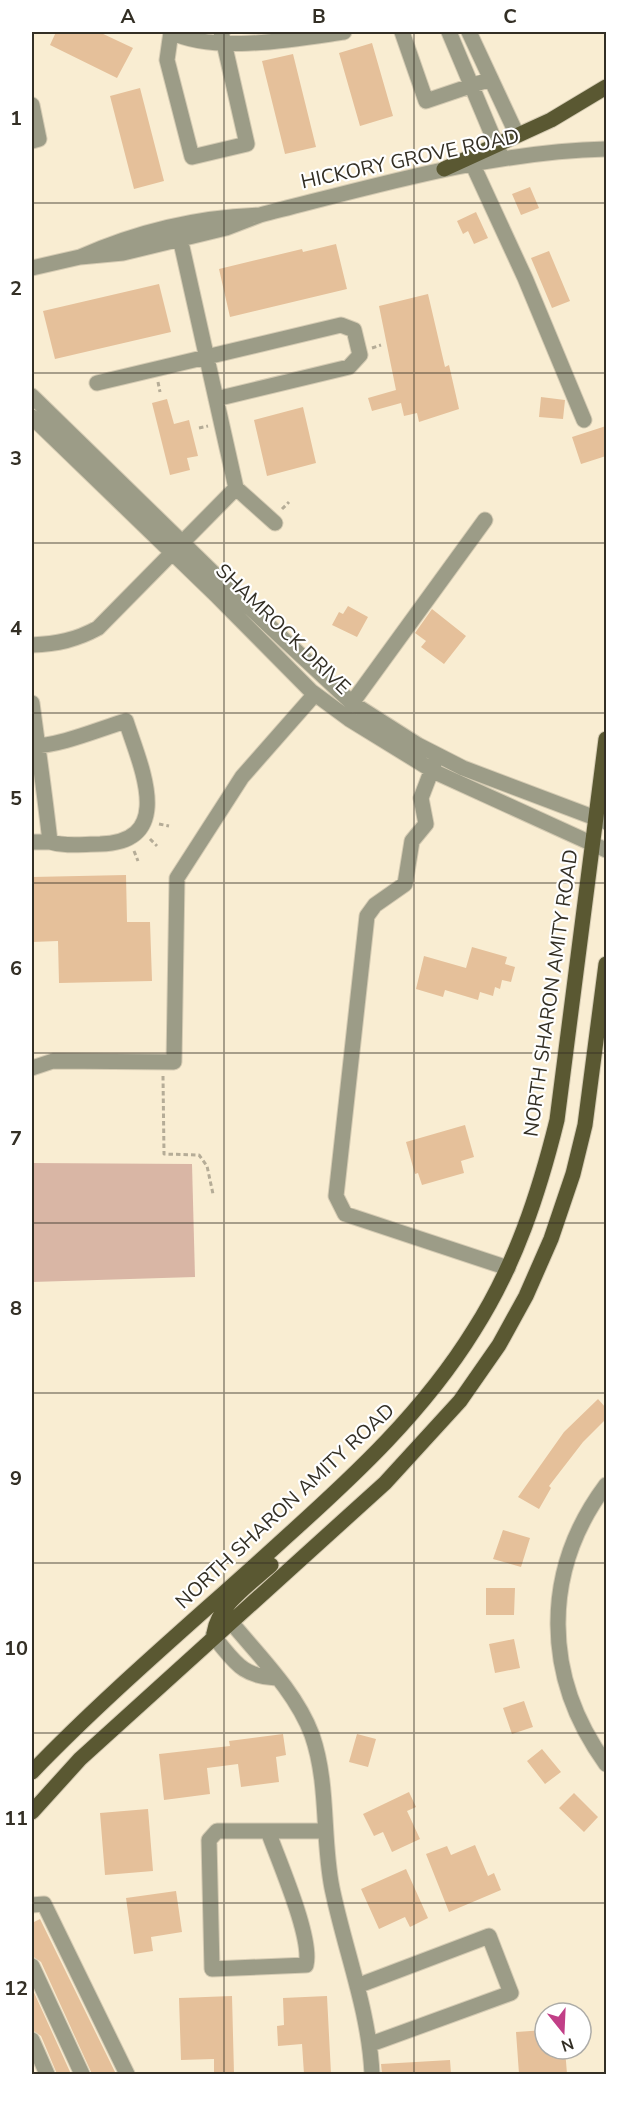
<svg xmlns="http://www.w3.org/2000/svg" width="638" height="2106" viewBox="0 0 638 2106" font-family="'Nunito Sans',sans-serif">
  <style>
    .green { fill: #d9b6a5 }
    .building { fill: #e5c09a }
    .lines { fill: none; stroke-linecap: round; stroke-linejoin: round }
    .minor-casing { stroke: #d5cbb3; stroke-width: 17 }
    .major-casing { stroke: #d5cbb3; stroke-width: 17 }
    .path { stroke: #b5ac97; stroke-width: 3; stroke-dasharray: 4.5 3; stroke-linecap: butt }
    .minor { stroke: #9c9c87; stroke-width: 15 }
    .major { stroke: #5a5832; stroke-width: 15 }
    .grid { fill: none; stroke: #332f25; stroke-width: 1.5; stroke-opacity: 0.55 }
    .labels { text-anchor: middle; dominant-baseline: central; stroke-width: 4.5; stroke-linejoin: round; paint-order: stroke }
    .street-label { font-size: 20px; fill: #332f25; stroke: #fff }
    .neatline { fill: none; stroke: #332f25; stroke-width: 2 }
    .grid-label { font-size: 20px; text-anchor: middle; font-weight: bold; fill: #332f25 }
  </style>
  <rect width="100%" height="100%" fill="#f9edd2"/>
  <path class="green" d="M32,1163L192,1164L195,1277L32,1282Z"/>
  <path class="building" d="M56,32H99L133,48L117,78L50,45Z
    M372,43L393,116L360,126L339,53Z
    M293,54L316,147L285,154L262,61Z
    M140,88L164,181L134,189L110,96Z
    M530,187L539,208L521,215L512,194Z
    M476,212L488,238L474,244L468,231L463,234L457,221Z
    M336,244L347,289L230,317L219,269L302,249L303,252Z
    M549,251L570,301L552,308L531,258Z
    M159,284L171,332L55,359L43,311Z
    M428,294L445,367L449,365L459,409L419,422L417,413L404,416L401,403L372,411L368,398L396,390L379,306Z
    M541,397L565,400L563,419L539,417Z
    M167,399L174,424L189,420L198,456L187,458L190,470L170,475L152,403Z
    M303,407L316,463L267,476L254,420Z
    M606,426V456L581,464L572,437Z
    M348,606L368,617L357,637L332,625L339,612L343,614Z
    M432,609L466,636L444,664L421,647L426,641L415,633Z
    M126,875L127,922H150L152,981L59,983L58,941L32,942V877Z
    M472,947L507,957L505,964L515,967L511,982L502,980L500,989L495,987L493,996L480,992L478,1000L445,990L443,997L416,989L424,956L466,968Z
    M465,1125L474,1157L461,1161L464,1173L422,1185L418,1173L415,1174L406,1142Z
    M598,1399L606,1408V1419L583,1442L549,1486L551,1488L539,1509L518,1497L564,1432Z
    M503,1530L530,1538L521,1567L493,1559Z
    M486,1588H515L514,1615H486Z
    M514,1639L520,1668L495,1673L489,1644Z
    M524,1701L533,1727L512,1734L503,1708Z
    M283,1734L286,1755L276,1757L279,1782L241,1787L238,1764L207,1768L210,1794L164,1800L159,1754L230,1746L229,1741Z
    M357,1734L376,1739L368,1767L349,1762Z
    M542,1749L561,1772L545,1784L527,1761Z
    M409,1792L416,1807L407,1811L420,1839L392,1852L383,1832L374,1836L363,1814Z
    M574,1793L598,1817L584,1832L559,1808Z
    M148,1809L153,1871L105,1875L100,1813Z
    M475,1845L488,1876L494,1873L501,1890L449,1912L426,1854L447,1846L451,1855Z
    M406,1869L428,1918L410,1927L405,1917L379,1929L361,1889Z
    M176,1891L182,1932L151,1937L153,1951L134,1954L126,1898Z
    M40,1919L116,2074H92L41,1962L32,1956V1923Z
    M32,1988L71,2074H57L41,2036L32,2030Z
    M232,1996L234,2074H214V2059L181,2060L179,1998Z
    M327,1996L331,2074H304L302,2044L278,2046L277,2026L284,2025L283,1998Z
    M545,2030V2049H565L567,2074H519L516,2032Z
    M450,2060L451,2074H382L381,2064Z"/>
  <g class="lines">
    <g class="minor-casing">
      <path id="minor" d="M221,32L224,43L247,144L192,157L167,60L171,32C215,54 296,39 344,32
        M402,32L426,101L491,79
        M449,32L501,156
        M469,32L517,135
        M32,105L39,139L32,141
        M472,163L525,278L584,420
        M260,215C375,186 488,152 606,149
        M32,268L80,257L123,253L226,228L260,215C199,217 136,232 80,257
        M97,383L341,325L354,330L360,355L349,367L216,399
        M32,396L235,594L352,703L418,745L463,768L606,822
        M32,417L216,595L311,691L349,719L435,772L606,850
        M236,488L275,523
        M32,645C57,644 76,640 98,628L236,488L180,238
        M32,703C38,749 45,795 50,842C66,847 83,844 100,844C177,842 140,765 126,721C99,729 60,746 32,746
        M352,703L485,520
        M434,764L421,798L426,824L412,841L405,884L375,905L367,916L336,1196L345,1214L508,1268
        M32,842H50
        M32,1068L53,1061L174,1062L177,878L242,777L315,694
        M606,1485C541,1572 543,1677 606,1764
        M230,1621C259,1656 296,1692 312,1735C329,1784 322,1838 332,1888C345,1951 369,2010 372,2074
        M213,1636C235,1661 240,1676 276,1678
        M268,1831C278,1860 313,1938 306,1965L212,1969L209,1840L217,1831H324
        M32,1905L44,1904L127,2074
        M32,1966L82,2074
        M357,1986L489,1936L511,1993L371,2044
        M32,2040L47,2074"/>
    </g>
    <g class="major-casing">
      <path id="major" d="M444,169L551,120L606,87
        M214,1633C218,1605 251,1583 271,1565
        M32,1772C111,1690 201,1615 285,1538C355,1475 424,1411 474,1330C515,1266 539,1193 557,1120L606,739
        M32,1812L80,1759L385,1483L460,1401L499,1345L526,1296L551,1239L573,1174L585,1125L606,964"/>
    </g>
    <path class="path" d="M372,348L381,345
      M158,382L160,392
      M199,428L208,426
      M282,509L289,502
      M159,824L169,826
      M150,839L157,846
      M134,851L138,861
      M163,1076L164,1154L199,1155L207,1166L213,1194"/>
    <use href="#minor" class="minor"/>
    <use href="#major" class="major"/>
  </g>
  <path class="grid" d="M224,32V2074M414,32V2074M32,203H606M32,373H606M32,543H606M32,713H606M32,883H606M32,1053H606M32,1223H606M32,1393H606M32,1563H606M32,1733H606M32,1903H606"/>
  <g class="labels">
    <g class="street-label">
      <text transform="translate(410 159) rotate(-12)">HICKORY GROVE ROAD</text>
      <text transform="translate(283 629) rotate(44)">SHAMROCK DRIVE</text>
      <text transform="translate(551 993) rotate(-82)">NORTH SHARON AMITY ROAD</text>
      <text transform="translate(285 1506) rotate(-43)">NORTH SHARON AMITY ROAD</text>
    </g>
  </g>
  <rect width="638" height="2106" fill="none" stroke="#ffffff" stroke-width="66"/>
  <g transform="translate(563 2031) rotate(162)"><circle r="28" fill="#ffffff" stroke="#adaca8" stroke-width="1.5"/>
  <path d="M0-4.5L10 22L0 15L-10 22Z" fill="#c13f87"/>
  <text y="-9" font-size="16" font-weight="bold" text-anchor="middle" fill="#332f25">N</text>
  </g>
  <rect x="33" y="33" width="572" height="2040" class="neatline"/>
  <g class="grid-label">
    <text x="128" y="23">A</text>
    <text x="319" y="23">B</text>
    <text x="510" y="23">C</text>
    <text x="16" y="125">1</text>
    <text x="16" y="295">2</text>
    <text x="16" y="465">3</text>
    <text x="16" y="635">4</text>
    <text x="16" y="805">5</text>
    <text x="16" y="975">6</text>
    <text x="16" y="1145">7</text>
    <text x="16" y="1315">8</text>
    <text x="16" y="1485">9</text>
    <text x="16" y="1655">10</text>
    <text x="16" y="1825">11</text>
    <text x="16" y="1995">12</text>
  </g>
</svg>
